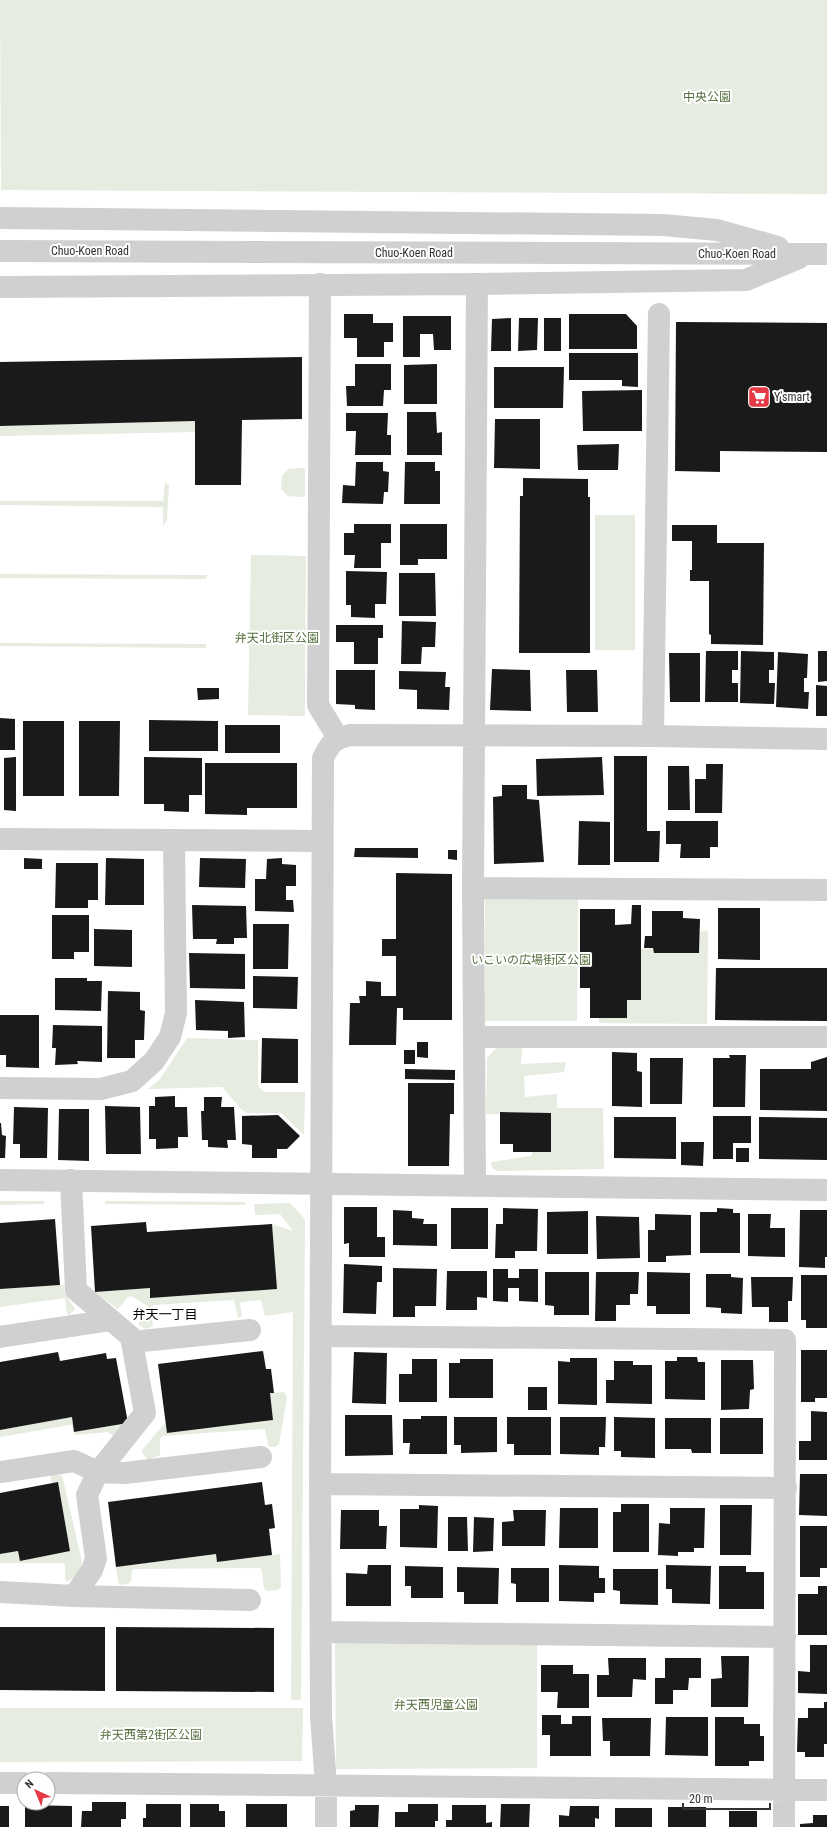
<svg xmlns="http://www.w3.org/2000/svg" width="827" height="1827" viewBox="0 0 827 1827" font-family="'Roboto Condensed','Noto Sans JP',sans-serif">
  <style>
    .green { fill: #e6ecdf }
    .building { fill: #1a1a1a }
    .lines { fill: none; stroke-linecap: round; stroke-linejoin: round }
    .minor { stroke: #d0d0d0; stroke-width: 22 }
    .labels { text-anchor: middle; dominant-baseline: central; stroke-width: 4; stroke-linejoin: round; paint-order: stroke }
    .park-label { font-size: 12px; fill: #56703f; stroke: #fff }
    .street-label { font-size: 12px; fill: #333; stroke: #fff }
    .poi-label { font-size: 12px; fill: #333; stroke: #fff; text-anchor: start }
    .neighbourhood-label { font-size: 13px; fill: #000; stroke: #fff }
  </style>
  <rect width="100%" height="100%" fill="#fff"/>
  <path class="green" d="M0,0H827V194L1,190Z
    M195,421V432L0,436V426Z
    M302,468L305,469V495L303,497L288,496L281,489L282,476L288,469Z
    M165,482L169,486L167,520L163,526V507L0,505V501H163Z
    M595,515H635V650H595Z
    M251,555L306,556L305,716L248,715Z
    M0,574L207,575L206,579L0,578Z
    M0,643L206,644V648L0,646Z
    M485,899H578L577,1021H485Z
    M708,930L707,1024L599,1023V1018H627V1000L641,999V949L653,948L654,953H699L700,932Z
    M187,1038L258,1040V1086L264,1092H305L304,1135L281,1113H247L241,1109L222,1087L148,1089L160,1079Z
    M497,1047H522L521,1064L566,1062L564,1072L524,1076L525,1097L557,1094V1108H603L604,1169L497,1171L492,1168L491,1162L531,1156L550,1113L486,1114L487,1058Z
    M0,1201H44V1204L0,1205Z
    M105,1201L246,1202L245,1205L105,1204Z
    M290,1203L305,1219L301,1700H291L293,1312L265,1316L261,1300L241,1302L240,1304L242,1316L238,1318L234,1300L154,1305L151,1308L153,1326L146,1329L139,1325V1322L148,1309V1306L131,1296L128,1297L118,1309L95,1292L150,1288V1298L276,1289L272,1224L293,1231L280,1214L255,1215L254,1204Z
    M60,1285H64L65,1294L75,1309L69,1315L67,1314L65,1298L0,1307V1289Z
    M284,1392L287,1397L279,1444L275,1447H270L268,1445L265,1429L162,1436L160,1439V1455L148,1460L142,1453V1450L165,1423L167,1433L272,1420L270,1393Z
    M72,1417L75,1432L128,1423L116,1438L108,1432L75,1435L72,1425H70L0,1437V1430Z
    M50,1474L61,1475L63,1479L82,1562L80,1572L67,1582L65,1579V1566L63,1563H0V1554L18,1551L20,1561L70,1551L58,1482L52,1483Z
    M216,1554L217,1562L280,1554L281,1587L278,1590L267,1591L264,1589L262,1571L260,1568L136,1569L132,1570L131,1581L128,1584L119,1585L116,1567Z
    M537,1642V1768L336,1769L335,1643Z
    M0,1708H303L302,1761L0,1762Z"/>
  <path class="building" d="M344,314H373V323H393V342H384V357H357V338H344Z
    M569,314H626L637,326V349H569Z
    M403,316H451V350H434L433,334H420V357H403Z
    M511,318V351H491L492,319Z
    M519,318H538L537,350L518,351Z
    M544,318H561V351H544Z
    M676,322L827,323V452L720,451V472L675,471Z
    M569,353H638V387L622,386V380H569Z
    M302,357V419L242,420L241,485H195V421L0,426V362Z
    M355,364H391V390H384L383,406H347L346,386H355Z
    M437,364V404H404V365Z
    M494,367H564L563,408H494Z
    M642,390V431H583L582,391Z
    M407,412H436L437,433L442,432V455H407Z
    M346,413H388L387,435H391V455H355L356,431H346Z
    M495,419H540V469L494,468Z
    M619,444L618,470H578L577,445Z
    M356,462H383V471L389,472L388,492H384L383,504L342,503L343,485L355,486Z
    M405,462H435V471H440V504H404Z
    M523,478L588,479V497H590V653H519L520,496H523Z
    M354,524H391V543H381V568H354L355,555H344V533H354Z
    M400,524H447V559H418V565H400Z
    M672,525H717V543H764L763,645L711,644V635L709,634V581H690V570H692V541H672Z
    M346,571L387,572L386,604H375V618L351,617V605H346Z
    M399,573H435L436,616H399Z
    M402,621L436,622L435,647H422L421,664H401Z
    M336,625H383V638H378V664H354V642H336Z
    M706,651H738V670H732V683H738V702H705Z
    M741,651L774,652V670H769V683H775L774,704L740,703Z
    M818,651H827V681L818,682Z
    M778,652L808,654L807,678H804V692H809L808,709L776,707Z
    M669,653H700V702H670Z
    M492,669L530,670L531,711L490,710Z
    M336,670H375V710L355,709V705L336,704Z
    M566,670H597L598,712H567Z
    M399,671L446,672L445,687H450L449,710L417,709V690L399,689Z
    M816,685L827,686V716H816Z
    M197,688H219V699L198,700Z
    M0,718L15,719V750H0Z
    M149,720L218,721V751H149Z
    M23,721H64V796H23Z
    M79,721H120L119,796H79Z
    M225,725H280V753H225Z
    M614,756H647V831H660L659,862H614Z
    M16,757V811L4,810V758Z
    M144,757L202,758V795H189V812L164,811V804H144Z
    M602,757L604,795L537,796L536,759Z
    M205,763H297V808H247V815L205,814Z
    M706,764H723L722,813H695V779H706Z
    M668,766H689L690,810H668Z
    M502,785H527V799L539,800L544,862L494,864L493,797L502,796Z
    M579,821L610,822V865H578Z
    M666,821H718V847H710V858H680L681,844H666Z
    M355,848H418V858L354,857Z
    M448,850H457V860L448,859Z
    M24,858L42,859V869H24Z
    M106,858L144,859V905H105Z
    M200,858L246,859L245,888L199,887Z
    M282,858V864L296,865V886H286V900H293L294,912L255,911V879H266L267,859Z
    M56,863H98V900H88V908H55Z
    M396,873L452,874V1020H403V1008H397L396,1045H349L350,1003H360L359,996H366V981L381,982V996H396V956H382V939H396Z
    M192,905L246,906L247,938H234V944H216L217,939H193Z
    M632,905H641V1000H627V1018H590V988H580V909H615V925L631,924Z
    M718,908H760V960L718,959Z
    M652,911H683V918L700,919L699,953H654L653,948H644L645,936H652Z
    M52,915H89V952H74V959H52Z
    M253,924H289L288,969H253Z
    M94,929L132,930V967L94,966Z
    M189,953L245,954V989L190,988Z
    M716,968H827V1021L715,1020Z
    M253,976L298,977L297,1009L253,1008Z
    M55,978H87V981H102L101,1011L55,1010Z
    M108,991L140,992V1010L145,1011L144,1040H135V1058H107Z
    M195,1000L244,1002L245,1037L228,1038V1031L196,1030Z
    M0,1015H39V1068L6,1067V1055H0Z
    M53,1025L102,1026V1062L77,1061L78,1064L55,1065L56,1048H52Z
    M262,1038L298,1039V1083H261Z
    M417,1042H428V1058L417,1057Z
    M404,1050H415V1064H404Z
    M612,1052L637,1053V1071L642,1072V1107L612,1106Z
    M729,1055H746L745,1107H713V1058H730Z
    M827,1057V1111L760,1110V1069H811V1062Z
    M650,1058H683L682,1104H650Z
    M405,1069L455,1070V1080L405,1079Z
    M408,1083H454V1114H450L449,1166H408Z
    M175,1096V1107H187L188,1137H178V1148L156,1149V1139H149V1106H155V1097Z
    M204,1097H222L221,1107H234L236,1140H227L228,1148L208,1147V1140H202L201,1111H204Z
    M105,1106L140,1107L141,1154H106Z
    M14,1107L48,1108L47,1158H20V1144H13Z
    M59,1109H89V1161L58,1160Z
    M500,1112L551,1113V1152H513V1144H500Z
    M278,1115L300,1136L287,1149H277V1158H252V1145L242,1144V1116Z
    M713,1116H751V1143H733V1159H713Z
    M614,1117H676V1159L614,1158Z
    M759,1117L827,1118V1160L759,1159Z
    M0,1123H1L2,1135L6,1136L5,1158H0Z
    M681,1142H704L703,1166L681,1165Z
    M736,1148H749V1162H736Z
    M344,1207H377V1237H385V1257H349V1243L344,1244Z
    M451,1208H488V1249H451Z
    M503,1208L538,1209L537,1251H515V1258H495L496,1224H503Z
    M717,1208L733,1209V1213H740V1253H700V1212H717Z
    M393,1210L412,1211V1218L424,1219L423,1224H437V1246L393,1245Z
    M800,1210H827V1257H825V1268L799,1267Z
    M588,1211V1254H547V1212Z
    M655,1214L691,1215V1255L666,1256V1262H648V1230H655Z
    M748,1214H771L770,1228H785V1257L748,1256Z
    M596,1216L639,1217L640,1258L597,1259Z
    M55,1219L60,1285L0,1289V1223Z
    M146,1222L147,1232L272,1224L277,1289L150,1298V1288L95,1292L91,1226Z
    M344,1264L382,1266V1282H377L376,1314L343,1313Z
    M393,1268L437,1269L436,1306H415V1317H393Z
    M493,1269H508V1278H519V1269H538V1302L519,1301V1288H508V1302L493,1301Z
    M447,1271H487V1298L477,1297V1310H446Z
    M545,1272H589V1315H554V1306L545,1305Z
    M596,1272H639L638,1294H630V1305H616V1321H595Z
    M647,1272L690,1273V1314H656V1306H647Z
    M706,1274H731V1277L743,1278L742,1314L721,1313V1308L706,1307Z
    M801,1275H827V1328H806V1320H801Z
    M751,1277H793L792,1301H788V1322H769V1307H752Z
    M801,1350H827V1398H815V1402H801Z
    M263,1351L266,1369H271L274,1393H270L273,1420L167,1433L158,1364Z
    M58,1352L60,1361L106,1353L107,1359L116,1358L128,1423L74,1432L72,1417L0,1430V1362Z
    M354,1352L387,1353L386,1404L352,1403Z
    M677,1357H697L698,1362H705V1400L665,1399V1361H677Z
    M570,1358H597V1405L558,1404V1361L570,1362Z
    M412,1359H437V1402H399V1374H412Z
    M460,1359H493V1398H449V1363H460Z
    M721,1360H753L754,1389L750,1390L749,1409L721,1410Z
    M614,1361H633V1365H652V1404L606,1403V1380H614Z
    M528,1387H547V1410H528Z
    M811,1411L827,1412V1460H799V1441H811Z
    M345,1415H392L393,1455L345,1456Z
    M421,1416H447V1454H409L410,1443H403V1419H421Z
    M454,1417H497V1452L461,1453V1445H454Z
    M507,1417H551V1455H514V1444H507Z
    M560,1417H606L605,1447H599V1455L560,1454Z
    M614,1417L655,1418V1458L621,1457V1451H614Z
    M665,1418H711V1453H692L691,1449H665Z
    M720,1418H763V1454H720Z
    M800,1474H827V1516L799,1515Z
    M58,1482L70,1551L20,1561L18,1551L0,1554V1493Z
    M262,1482L265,1505L272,1504L275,1528L269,1529L272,1555L217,1562L216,1554L116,1567L108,1502Z
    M621,1504H649V1552H613V1512H621Z
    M419,1505L438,1506L437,1548L400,1547V1509H419Z
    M720,1505H752L751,1555H720Z
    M560,1508H598V1548H559Z
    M670,1508H705L704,1548H694V1552H678V1556L658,1555L659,1523L670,1524Z
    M341,1510H379V1526H387L386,1549H340Z
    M513,1510H546L545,1546H502V1522L514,1521Z
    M448,1517H467L468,1551H448Z
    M474,1517L494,1518L493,1551L473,1552Z
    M800,1526H827V1568H820V1577H800Z
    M368,1565H391V1606H346V1573L367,1574Z
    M559,1565L599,1566V1578H605V1593H594V1602L559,1601Z
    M666,1565L711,1566L710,1604L672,1603V1589H666Z
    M405,1566L443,1567V1598H411V1586H405Z
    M719,1566H746V1572H764V1609H719Z
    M457,1567L499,1568L498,1604H464V1592H457Z
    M511,1568H549V1602H516V1584L511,1583Z
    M613,1569H658V1605L620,1604V1591L613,1590Z
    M818,1586H827V1635H798V1594H818Z
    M0,1627H105V1691L0,1690Z
    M116,1627L274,1628V1692L116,1691Z
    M810,1645H827V1694L798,1693V1671L810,1672Z
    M721,1656H749L748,1707H711V1679L722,1678Z
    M608,1658H646V1680L633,1679L632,1697H597V1675H609Z
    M665,1658H701V1678H689L688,1690H673V1704H655V1678H665Z
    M541,1665H573V1674H589V1708H557L558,1692H541Z
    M824,1702H827V1744H824V1757H805V1752H797L798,1718H808V1708H824Z
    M542,1715H561V1724H572V1716H591V1756H550V1735H542Z
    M666,1717H708V1756L665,1755Z
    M715,1717H744V1724H760V1736H764V1761H749V1766H715Z
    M602,1718H651L650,1756H610V1741H603Z
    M92,1802H126V1819H121V1827H81L82,1811H92Z
    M146,1804H181V1827H143V1818H146Z
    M190,1804H219V1811H225V1827H190Z
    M246,1804H287V1827H246Z
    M408,1804H438V1821H435V1827H395V1812H408Z
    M501,1804H530L529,1827H500Z
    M25,1805L72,1806V1827H25Z
    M355,1805H379L378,1827H350V1811L355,1810Z
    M452,1805H486V1823L492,1822V1827H446V1820H452Z
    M0,1806H9V1827H0Z
    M570,1806H599V1819L595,1818V1827H559V1815L569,1816Z
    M668,1807H706V1827H668Z
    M615,1808H652V1827H615Z
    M729,1811H757V1827H729Z
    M813,1815H827V1827H800V1824L813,1823Z"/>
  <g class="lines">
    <path class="minor" d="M0,218L663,225L717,230L778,247
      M0,251L827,254
      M320,284L318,705L338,738
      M0,287L477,284L746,280L799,258
      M653,736L659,314
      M0,839L322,841
      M473,888L827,890
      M474,1037H827
      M0,1088L101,1089L132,1081L154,1061L170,1037L176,1013L174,840
      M0,1180L827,1190
      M475,1186L473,888L477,284
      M321,1336L785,1340L784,1827
      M0,1337L111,1320
      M132,1342L250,1330
      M0,1472L74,1461L98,1472L125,1473L261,1457
      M320,1484L786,1488
      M0,1592L74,1596L92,1570L96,1558L87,1495L98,1472L145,1413L131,1337L76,1290L71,1180
      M74,1596L250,1600
      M321,1632L785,1637
      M0,1783H24
      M48,1783L827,1790
      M326,1827V1785L321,1716L320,1484L323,758C331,742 334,739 350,735L653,736L827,739"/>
  </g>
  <defs>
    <g id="supermarket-square" transform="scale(1.15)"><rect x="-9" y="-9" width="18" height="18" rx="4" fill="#e63946" stroke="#fff"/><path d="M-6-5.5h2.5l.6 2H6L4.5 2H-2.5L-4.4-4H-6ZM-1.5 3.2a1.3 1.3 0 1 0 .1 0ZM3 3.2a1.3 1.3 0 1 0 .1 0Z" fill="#fff"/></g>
  </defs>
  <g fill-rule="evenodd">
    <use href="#supermarket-square" x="759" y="397"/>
  </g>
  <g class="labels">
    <g class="park-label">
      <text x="707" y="97">中央公園</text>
      <text x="277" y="638">弁天北街区公園</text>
      <text x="531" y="960">いこいの広場街区公園</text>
      <text x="436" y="1705">弁天西児童公園</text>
      <text x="151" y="1735">弁天西第2街区公園</text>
    </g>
    <g class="street-label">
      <text x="90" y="251">Chuo-Koen Road</text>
      <text x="414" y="253">Chuo-Koen Road</text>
      <text x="737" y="254">Chuo-Koen Road</text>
    </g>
    <g class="poi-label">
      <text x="774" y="397">Y'smart</text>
    </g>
    <g class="neighbourhood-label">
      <text x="165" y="1314">弁天一丁目</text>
    </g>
  </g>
  <g transform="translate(36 1791) rotate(316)"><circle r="19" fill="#ffffff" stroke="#adadad"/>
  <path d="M0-3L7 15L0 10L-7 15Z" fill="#e63946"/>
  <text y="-6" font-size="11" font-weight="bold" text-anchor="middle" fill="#333333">N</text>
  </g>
  <path d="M683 1803v6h87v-6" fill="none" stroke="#333333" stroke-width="2"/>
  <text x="689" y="1803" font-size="12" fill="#333333" stroke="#ffffff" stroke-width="3" paint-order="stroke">20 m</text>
</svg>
